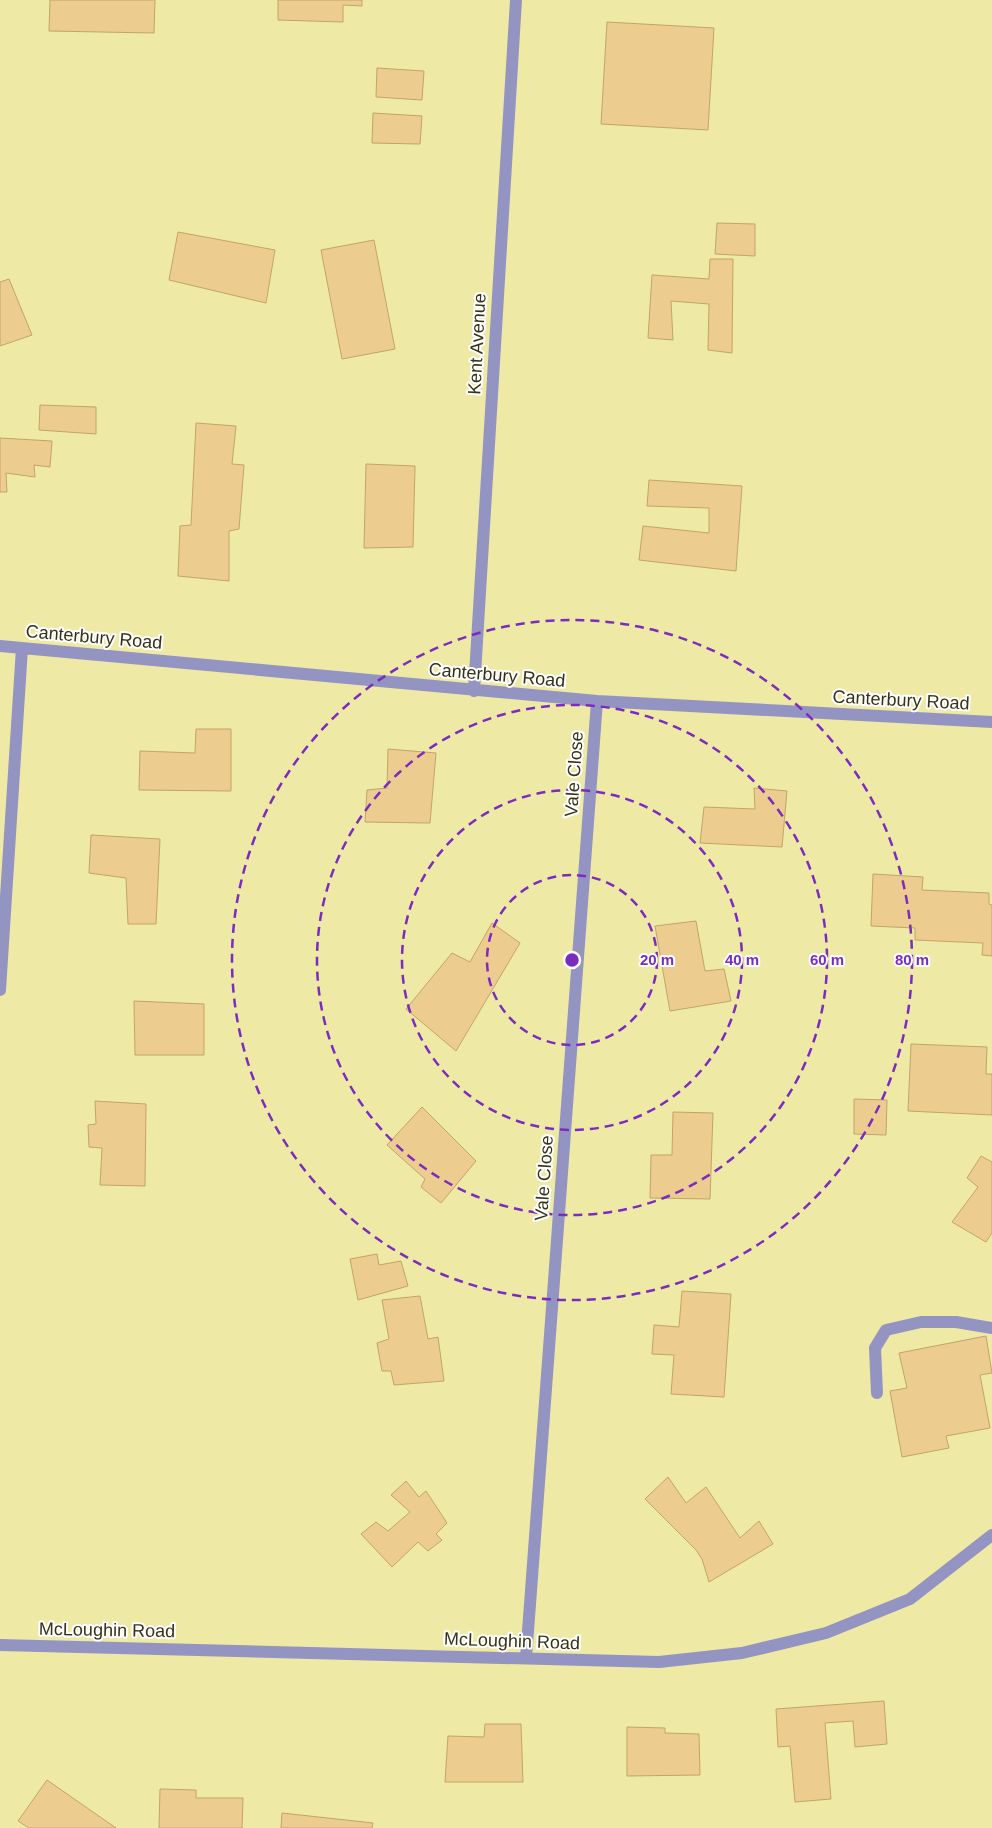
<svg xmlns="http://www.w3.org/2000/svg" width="992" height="1828" viewBox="0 0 992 1828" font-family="Helvetica,sans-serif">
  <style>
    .building { fill: #eccd8f; stroke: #c2a467 }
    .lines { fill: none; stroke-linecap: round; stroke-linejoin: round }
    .minor { stroke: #9494c2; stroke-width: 12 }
    .ring { fill: none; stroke: #7b2cbf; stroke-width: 2.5; stroke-dasharray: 9 6 }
    .labels { text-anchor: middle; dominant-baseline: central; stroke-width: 4; stroke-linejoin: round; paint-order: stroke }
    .street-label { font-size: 18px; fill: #353217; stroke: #fff }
    .centre { fill: #7b2cbf; stroke: #fff; stroke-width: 2.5 }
    .ring-label { font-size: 15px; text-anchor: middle; font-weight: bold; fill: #7b2cbf; stroke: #fff; stroke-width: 4; stroke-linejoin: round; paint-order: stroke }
  </style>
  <rect width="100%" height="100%" fill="#eee9a5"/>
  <path class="building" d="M50,0H155L154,33L49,31Z
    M278,0H362V6L343,5V22L278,20Z
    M607,22L714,28L708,130L601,124Z
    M377,68L424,71L422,100L376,97Z
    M373,113L422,116L420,144L372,143Z
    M717,223L755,224V256L715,254Z
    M178,232L275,250L266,303L169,280Z
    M374,240L395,349L342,359L321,250Z
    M710,259H733L732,353L708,350L709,304L671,301L673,340L648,338L652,275L709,279Z
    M9,279L32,335L0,346V282Z
    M40,405L96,407V434L39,430Z
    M196,423L236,426L232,464L244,465L239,529L229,531V581L178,576L180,526L191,525Z
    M0,438L52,441L50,467L34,465L35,477L6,473L7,492H0Z
    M366,464L415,466L413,547L364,548Z
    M649,480L742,486L736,571L639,560L643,526L709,533V508L647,506Z
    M196,729H231V791L139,790L140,751L195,753Z
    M388,749L436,753L430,823L365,822L367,790L387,788Z
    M754,788L787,791L782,847L700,843L704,807L755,809Z
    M91,835L160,839L156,924H128L126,878L89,873Z
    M873,874L923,877L922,890L989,893V904L992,905V956L982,955L983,943L915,940V928L871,926Z
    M696,921L705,971L724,969L731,1001L670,1011L655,926Z
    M492,923L520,943L456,1051L406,1009L452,953L470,962Z
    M134,1001L204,1004V1055H135Z
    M911,1044L987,1047L986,1074H992V1115L908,1111Z
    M854,1099L887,1100L886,1135L854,1134Z
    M95,1101L146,1104L145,1186L100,1185L102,1148L89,1147L88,1125L96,1124Z
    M422,1107L476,1161L441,1203L421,1187L425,1179L387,1145Z
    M673,1112L713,1113L710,1199L650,1198L651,1155H672Z
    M981,1156L992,1162V1233L986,1242L952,1222L978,1187L967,1178Z
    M377,1254L379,1265L401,1261L408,1286L358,1300L350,1259Z
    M682,1291L731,1294L724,1397L671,1394L674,1355L652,1354L654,1325L679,1327Z
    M420,1296L428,1339L438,1337L444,1381L394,1385L391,1371H382L377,1343L389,1339L382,1300Z
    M986,1336L992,1373L980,1375L990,1428L946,1436L949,1448L902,1457L890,1391L907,1388L899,1353Z
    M668,1477L686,1503L706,1487L740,1538L759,1521L773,1544L709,1582L702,1559L696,1550L645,1499Z
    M406,1481L419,1497L426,1491L447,1523L436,1534L442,1540L428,1551L418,1542L392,1567L361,1534L376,1522L388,1531L410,1512L391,1495Z
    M884,1701L887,1744L855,1747L853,1721L825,1723L831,1799L795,1802L790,1746L778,1747L776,1709Z
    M485,1724H521L523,1782H445L448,1736L484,1737Z
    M627,1727L665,1728V1733L699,1734L700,1775L627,1776Z
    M47,1780L116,1828H29L18,1821Z
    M160,1789L196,1790V1798H243L242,1828H159Z
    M282,1813L373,1823L372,1828H281Z"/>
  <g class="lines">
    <path class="minor" d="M0,646L597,701L992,722
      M474,691L516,0
      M0,990L22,648
      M877,1393L875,1348L886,1330L921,1322H956L992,1328
      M0,1645L659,1662L742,1653L826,1633L910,1599L992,1535
      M526,1658L597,701"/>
  </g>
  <g class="ring">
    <circle cx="572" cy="960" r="85"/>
    <circle cx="572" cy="960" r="170"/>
    <circle cx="572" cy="960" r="255"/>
    <circle cx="572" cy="960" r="340"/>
  </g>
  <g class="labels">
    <g class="street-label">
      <text transform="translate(477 344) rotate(-87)">Kent Avenue</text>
      <text transform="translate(94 637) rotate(5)">Canterbury Road</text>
      <text transform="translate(497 675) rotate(5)">Canterbury Road</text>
      <text transform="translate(901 700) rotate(3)">Canterbury Road</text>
      <text transform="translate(574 774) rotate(-86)">Vale Close</text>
      <text transform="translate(544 1178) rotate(-86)">Vale Close</text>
      <text transform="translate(107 1630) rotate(1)">McLoughin Road</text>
      <text transform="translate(512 1641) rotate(2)">McLoughin Road</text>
    </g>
  </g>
  <circle cx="572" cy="960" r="8" class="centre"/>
  <g class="ring-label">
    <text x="657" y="965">20 m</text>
    <text x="742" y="965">40 m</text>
    <text x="827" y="965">60 m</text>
    <text x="912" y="965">80 m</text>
  </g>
</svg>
